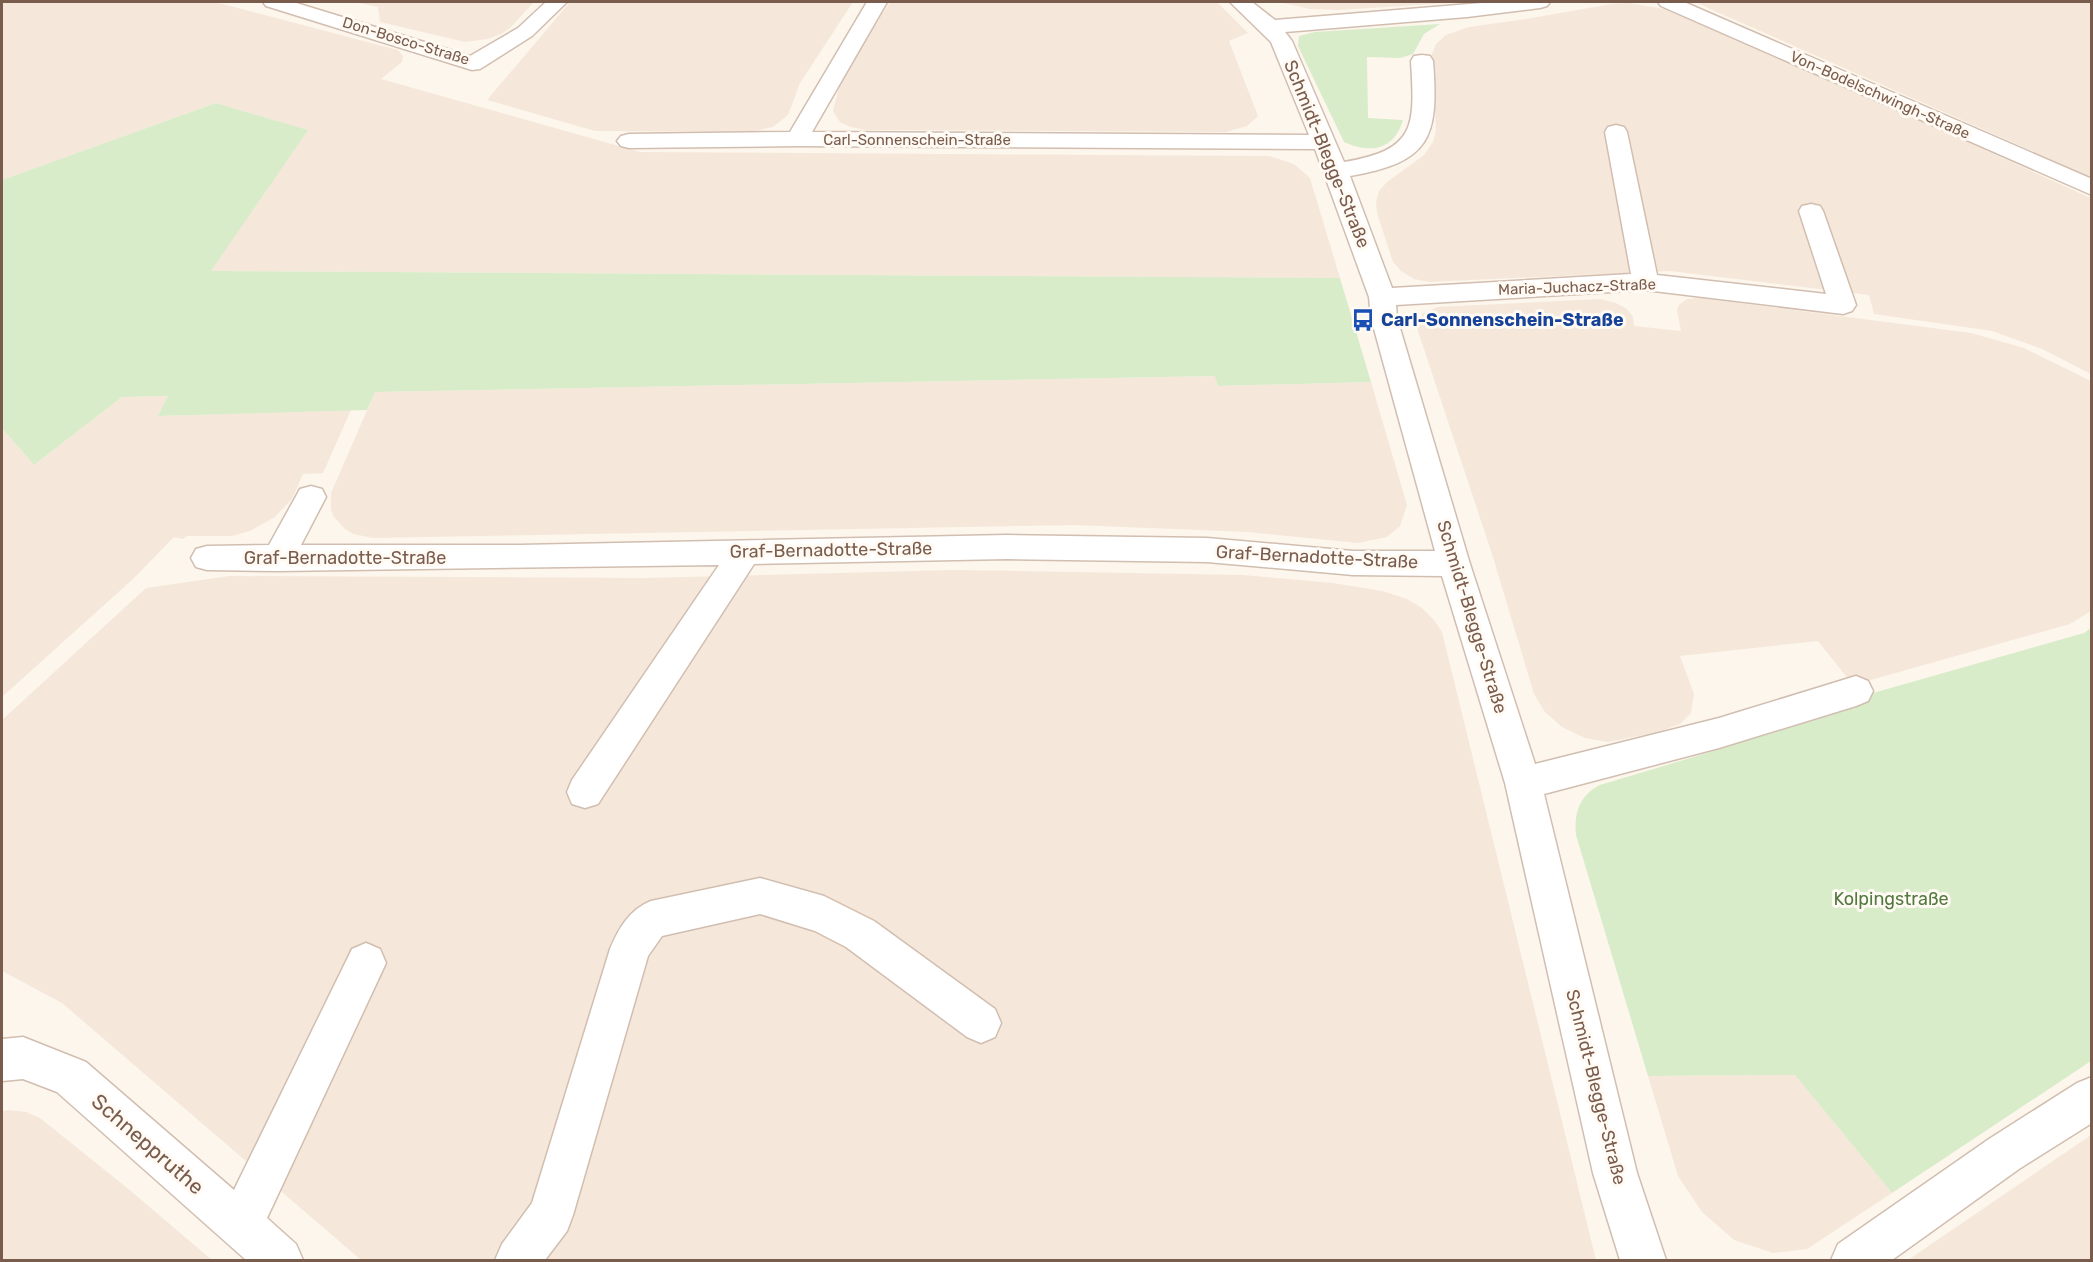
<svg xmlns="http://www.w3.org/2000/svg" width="2093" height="1262" viewBox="0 0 2093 1262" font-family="Rubik,sans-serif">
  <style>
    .residential { fill: #f5e8da }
    .green { fill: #d8ecc9 }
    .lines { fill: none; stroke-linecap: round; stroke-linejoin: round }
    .minor-casing { stroke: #d1beb0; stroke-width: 3 }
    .minor { fill: #fff; fill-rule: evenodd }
    .labels { text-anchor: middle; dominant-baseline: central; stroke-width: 6; stroke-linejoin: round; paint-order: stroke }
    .far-street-label { font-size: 15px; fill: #7a5c4d; stroke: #fffaf3 }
    .street-label { font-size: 18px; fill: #7a5c4d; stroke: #fffaf3 }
    .transit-label { font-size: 18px; font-weight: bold; fill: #164399; stroke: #fffaf3; text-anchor: start }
    .park-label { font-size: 18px; fill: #537a41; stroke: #fffaf3 }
    .near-street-label { font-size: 21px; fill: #7a5c4d; stroke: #fffaf3 }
  </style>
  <rect width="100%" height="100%" fill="#fdf6ec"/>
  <path class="residential" d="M2,2H215L398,50L403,56L402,62L381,79L640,152L1269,156L1294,164L1310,178L1340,278L210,271L307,130L216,103L2,180Z
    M355,2H534L510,28L501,34L488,39L465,42L380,22L378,7Z
    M570,2H853L800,83L788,115L773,127L749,132L595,131L487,100Z
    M890,2H1217L1248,33L1229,41L1258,116L1247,126L1226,132L865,130L851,127L840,122L833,111L840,83L857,52Z
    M1279,2H1464L1339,10L1310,9Z
    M1696,2H2091V177L1710,9Z
    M1628,3L1665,9L1754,46L2091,198V374L2042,349L1992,331L1874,314L1869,295L1670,271L1429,282L1414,279L1401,271L1393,262L1377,213L1376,202L1379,191L1387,182L1424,155L1433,142L1436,131L1432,54L1436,44L1446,35L1469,27L1526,19L1611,4Z
    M1700,298L1971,333L2024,348L2091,381V611L2070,624L1853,685L1818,641L1680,656L1694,694L1691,713L1680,724L1658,732L1608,742L1585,738L1562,727L1545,712L1534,694L1492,554L1416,325L1423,313L1438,307L1600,299L1616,303L1627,309L1633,317L1634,326L1681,331L1677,310L1679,305L1687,299Z
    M1216,376L1218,386L1371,382L1407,505L1400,526L1387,537L1358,543L1248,532L1074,525L373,538L353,534L345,529L334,517L331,510V493L375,392Z
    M168,396L158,416L351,410L323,473L303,474L292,499L275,517L250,531L232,536H187L183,539L174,537L133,579L2,697V428L34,465L122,397Z
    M954,570L1243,575L1333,583L1382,591L1407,599L1422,608L1434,620L1442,632L1596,1260H361L62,1003L2,971V720L146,588L229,576L644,578Z
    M1795,1075L1892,1193L1807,1249L1773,1253L1734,1240L1702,1212L1678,1176L1648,1076Z
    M9,1110L26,1112L40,1118L126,1187L212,1260H2V1111Z
    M2091,1135V1260H1908Z"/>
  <path class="green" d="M1440,24L1424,34L1413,54L1400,58L1367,57L1368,118L1403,120C1394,150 1371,154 1344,142L1298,46L1299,36L1315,32Z
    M216,103L308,130L211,271L1340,278L1371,382L1218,386L1215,376L375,392L367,410L158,416L168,396L122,397L34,465L2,428V180Z
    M2091,628V1061L1892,1193L1795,1075L1648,1076L1576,835C1574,813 1579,796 1600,785L1727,747L1859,697L2084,633Z"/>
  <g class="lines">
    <g class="minor-casing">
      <path id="minor" d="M263,2H293L470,56L518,28L546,2H567L532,36L480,69L472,70L266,6Z
        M867,2H887L812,132L1309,135L1271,42L1230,2H1252L1275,20L1494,2H1550L1547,6L1540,8L1467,17L1285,32L1292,41L1344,162C1416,150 1415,127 1411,61L1414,56L1422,55L1430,56L1433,61C1439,139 1430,162 1350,176L1392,288L1631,274L1605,132L1608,127L1616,125L1624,127L1627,132L1657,275L1826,294L1799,211L1802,206L1811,204L1820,206L1823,211L1856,305L1852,311L1843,314L1645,290L1396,305L1397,318L1470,564L1535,764L1719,718L1856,676L1868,681L1873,691L1868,701L1856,706L1719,748L1544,794L1637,1173L1666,1260H1620L1593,1173L1505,783L1442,576L1353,575L1207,562L1007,559L754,564L598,804L585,808L572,804L567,792L572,780L719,565L278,571L207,570L196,567L191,558L196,549L207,546L269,545L300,489L311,486L322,489L326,497L301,545H520L1007,535L1207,538L1353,551H1435L1371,318L1369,297L1315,149L797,146L629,148L621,146L617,141L621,136L629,134L790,132Z
        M1658,2H1684L2092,179V195L1661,6Z
        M760,878L824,896L874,921L995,1009L1001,1023L995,1037L981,1043L967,1037L846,947L815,931L760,914L662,936L648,956L573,1215L567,1231L545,1260H495L502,1244L532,1203L610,949C619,928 629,910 651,901Z
        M366,943L380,949L386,963L267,1218L296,1244L303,1260H246L57,1092L23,1079L2,1081V1039L23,1037L86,1062L234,1190L352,949Z
        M2092,1077V1123L2019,1169L1892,1260H1831L1838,1244L1989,1139L2077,1083Z"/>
    </g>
    <use href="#minor" class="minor"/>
  </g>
  <defs>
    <g id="bus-bare" transform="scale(1.8)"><path d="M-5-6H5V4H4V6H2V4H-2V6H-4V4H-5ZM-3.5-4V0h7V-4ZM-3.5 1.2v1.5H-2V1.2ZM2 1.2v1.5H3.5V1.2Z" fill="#1a4fb4" stroke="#fffaf3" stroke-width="2.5" paint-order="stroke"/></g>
  </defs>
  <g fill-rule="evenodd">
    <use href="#bus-bare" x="1363" y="320"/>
  </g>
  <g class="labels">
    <g class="far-street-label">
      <text transform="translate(406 41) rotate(17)">Don-Bosco-Straße</text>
      <text transform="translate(1880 95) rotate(24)">Von-Bodelschwingh-Straße</text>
      <text x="917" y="140">Carl-Sonnenschein-Straße</text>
      <text transform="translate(1577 287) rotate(-2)">Maria-Juchacz-Straße</text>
    </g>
    <g class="street-label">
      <text transform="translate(1327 154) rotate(68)">Schmidt-Blegge-Straße</text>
      <text transform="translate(831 550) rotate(-1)">Graf-Bernadotte-Straße</text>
      <text transform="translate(1317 557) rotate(3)">Graf-Bernadotte-Straße</text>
      <text x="345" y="558">Graf-Bernadotte-Straße</text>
      <text transform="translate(1472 617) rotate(73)">Schmidt-Blegge-Straße</text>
      <text transform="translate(1596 1087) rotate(76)">Schmidt-Blegge-Straße</text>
    </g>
    <g class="transit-label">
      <text x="1381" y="320">Carl-Sonnenschein-Straße</text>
    </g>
    <g class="park-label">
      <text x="1891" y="899">Kolpingstraße</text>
    </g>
    <g class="near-street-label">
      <text transform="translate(148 1144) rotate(41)">Schneppruthe</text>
    </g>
  </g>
  <rect width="2093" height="1262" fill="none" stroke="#7a5c4d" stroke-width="6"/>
</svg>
